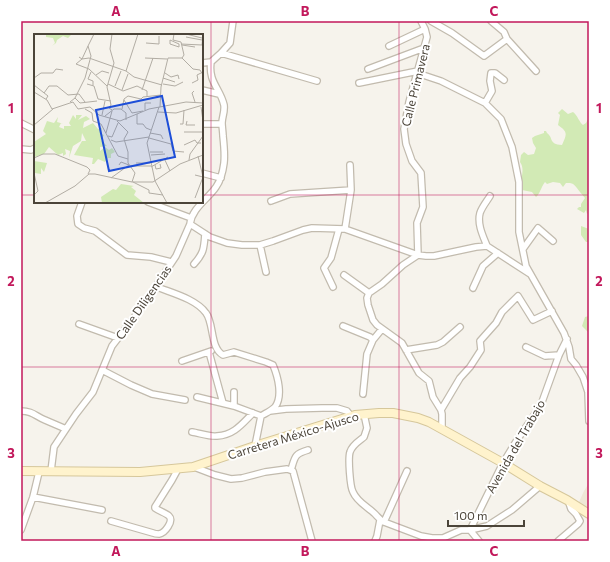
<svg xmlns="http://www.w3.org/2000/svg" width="610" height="562" viewBox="0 0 610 562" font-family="Commissioner,sans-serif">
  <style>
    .education { fill: #efe8d6 }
    .green { fill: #d2eab5 }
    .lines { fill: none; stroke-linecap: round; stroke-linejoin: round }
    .street-casing { stroke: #c2bbae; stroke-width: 8 }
    .secondary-casing { stroke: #d6c79b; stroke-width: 10 }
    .street { stroke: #fff; stroke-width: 5.5 }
    .secondary { stroke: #fff3cd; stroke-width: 8 }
    .grid { fill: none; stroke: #c2185b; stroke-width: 1; stroke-opacity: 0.55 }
    .labels { text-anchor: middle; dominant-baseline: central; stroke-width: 4; stroke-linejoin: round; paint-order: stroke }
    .street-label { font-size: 12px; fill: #4b4439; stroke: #fff }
    .inset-road { fill: none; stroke: #b2ada4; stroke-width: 1 }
    .view { fill: #1d4ed8; fill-opacity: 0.15; stroke: #1d4ed8; stroke-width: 2 }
    .inset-edge { fill: none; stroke: #4b4439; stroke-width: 2 }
    .neatline { fill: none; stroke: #c2185b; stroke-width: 1.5 }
    .grid-label { font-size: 13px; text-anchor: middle; font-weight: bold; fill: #c2185b }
  </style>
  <rect width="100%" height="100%" fill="#f6f3ec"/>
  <path class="education" d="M589,483V509L579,502L584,491Z"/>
  <path class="green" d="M562,109L568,114L573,112C578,116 579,122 583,125L586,123L588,119L589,120V215L588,213L587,214L586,210L584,213L577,209L579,207H581V204L585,198C583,196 575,185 573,184C572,183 568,183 566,183L563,187L560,183L553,182L547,184L545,182C541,187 540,194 536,197L532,192L522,190C519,180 526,170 520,162L521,155L524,152L528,155L534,154L536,148L533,143L532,138L535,136L544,133V131H546L547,133C554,138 548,144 562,145C567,134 568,132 558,125L560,115L558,113Z
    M581,226L589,229V242H586L581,235Z
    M589,316V333L582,326L585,317Z"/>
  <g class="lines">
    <g class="street-casing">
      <path id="street" d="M421,21L425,29L427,37L409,102L404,129L406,144L412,161L421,173L423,207L417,223L418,255L403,265L382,284L369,293L367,298L368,305L373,320L377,325L402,343L419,373L429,381L433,397L441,410L442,414V429
        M431,21L452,33L484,56L507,39
        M491,21L504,32L507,39L536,71
        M389,46L425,29
        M221,53L317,81
        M202,63L211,62
        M368,69L424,48
        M417,73L441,81L485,103L501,119L512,147L519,182V232L526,266L564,333L569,347L571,359L576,365L583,377L588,392L589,421
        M359,83L418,71
        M202,90L219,94
        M485,103L492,91L490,81L491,73H495L504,80
        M21,123L35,130
        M202,124H222
        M21,149L31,150L35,148
        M202,173L221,178
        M271,201L290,194L351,190
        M82,202L77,216L78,224L84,228L95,231L127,255L151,257L171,262
        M148,202L191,218
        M190,224L210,237L227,243L242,245H260L273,241L303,230L312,228L345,229L418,255L426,256H434L476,247L487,246L530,274
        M345,229L351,190L350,165
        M260,245L266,272
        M487,246C483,236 477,224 480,213C482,207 487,201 490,196
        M523,249L538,228L553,241
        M194,264C204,253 204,248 205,234
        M344,275L369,293
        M157,287C172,293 196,299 206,313C214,323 210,348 223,355L234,352L266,362L273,365C278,377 283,396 275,407C271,411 266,413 261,416
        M333,287L324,268L331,258L339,229
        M473,288L483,266L498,253
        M79,324L118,338
        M343,326L370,337L373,340
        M526,347L545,356L559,355
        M406,350L437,345L443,342L460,327
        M209,352L223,403
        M182,361L211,351
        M102,370L131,385L152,394L185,400
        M363,394L367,354L373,340L382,329
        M197,397L234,406L261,416
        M234,406V392
        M441,410L460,378L470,367L481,350L480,341L496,323L502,312L518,296L533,320L552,311
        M21,411C33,411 35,416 45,420C52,423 59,426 66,429
        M270,411L286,409L322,408H337L347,411L351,416
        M364,414L367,428L364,437C359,441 352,445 350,452C348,458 350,487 353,492C357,502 368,507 375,514C378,517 380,520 384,522L421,536L432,538H443L461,530H470L487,526L512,510L540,486
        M192,432C199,433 210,437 217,436C234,435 242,424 253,413
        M255,446L261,416
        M194,467L215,475L231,479L242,478L265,472L287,469L293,471L312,541
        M291,470C295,457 294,454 308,450
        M51,471L54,447L76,414L93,392L112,346L133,319L157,287L158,283L176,256L190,224C192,208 208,199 216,187C221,180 223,171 224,163C225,154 224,145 223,136C223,132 222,127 222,123C222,117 225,112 224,105C220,88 208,82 211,62L221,53L230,43L233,21
        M33,497L102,510
        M111,521L153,533C155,534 157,534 159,534C165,533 174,521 169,516C166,513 159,511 155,508V507L172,480L178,469
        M384,522L407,471
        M21,530L33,497L39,472
        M470,530L503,463L517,440L533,417L542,402L559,355L567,339
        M470,530L479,541
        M375,541L377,536L380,520
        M558,541L578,524L580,521L576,514L571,509L568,500"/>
    </g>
    <g class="secondary-casing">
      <path id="secondary" d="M21,471L140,472L193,467L255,446L355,415L379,413H393L418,418L429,422L503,463L540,486L567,500L589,514"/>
    </g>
    <use href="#street" class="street"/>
    <use href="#secondary" class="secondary"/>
  </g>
  <path class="grid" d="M211,21V541M399,21V541M21,195H35M202,195H589M21,367H589"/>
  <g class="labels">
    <g class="street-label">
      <text transform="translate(415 85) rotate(-76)">Calle Primavera</text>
      <text transform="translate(143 302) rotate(-55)">Calle Diligencias</text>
      <text transform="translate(293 435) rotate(-17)">Carretera México-Ajusco</text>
      <text transform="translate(515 446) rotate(-60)">Avenida del Trabajo</text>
    </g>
  </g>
  <g transform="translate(34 34)">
    <rect width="169" height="169" fill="#f6f3ec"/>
    <path d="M12,0H37V1L34,4L29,2L23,6L22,9L18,12L21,9L19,4L12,3ZM39,81L42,85V81H48L44,86L52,82L56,85L50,88L49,94L59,89L64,95L68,94L67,100L70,101L67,106L73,112L66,113V117L71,113L75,116L78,114L81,118L77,120V124H74L71,128L64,125L60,130H58L59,124L40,121L48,107H52L48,99L47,107L39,112L35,124L36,117L31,115L32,120L29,122V119L24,121L15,113L10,120L0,123V108L12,100L9,97L13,87L20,89L24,83L23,88L30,90L27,89L25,93L30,95V92H37L35,89ZM0,127L13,129L10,138L7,134V140L1,139ZM87,150L100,152L97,153L102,157L100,161L110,169H68L67,163L79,155L82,156Z" fill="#d2eab5"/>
    <path class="inset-road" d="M140,0L139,6L147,8L150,21L148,24M152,0L168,4M152,3L168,6M136,6L145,10V13L136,10ZM112,9L125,10V2M147,10L168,11L169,1M148,11L161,13M45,23L48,25L54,12M111,24L133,25M134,24H148M148,24L159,35L166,36L169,41M42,30L48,25L55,24L92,37L100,43L128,51M42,30L55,35L73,52M92,37L104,0M57,38L54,45L59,47V51M131,39L137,43L144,41L145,45M62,41L68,37L75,39M0,44L7,39H19L22,35L29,36M129,44L141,48M158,49L164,46L163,41L167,39M53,50L60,52L64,65M74,50L89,57L103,52L113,57V62M129,50L141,52L149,48M0,51L14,62L12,65M81,52L87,37M88,56L94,40M108,56L119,24M160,57L158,59L161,68M0,58L13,66L18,75L39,68L44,75L56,73L65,81L86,87L115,75L152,68L169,69M10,59L15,52H23L34,61L45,60L51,68M41,64L46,69L63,67M64,65L77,67M90,66L98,79L109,77M36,68L41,64L51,44L57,22L54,12L60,0M126,73L127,53L134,24M167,73L169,87M51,75L58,79L59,87L67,90L84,122L94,125M88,75L90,65L94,62L107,65L109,63L127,61M78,76L75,74L77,71L73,53L80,29L76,15L78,0M111,76V69H117M124,78L142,79M142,79L169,71M103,80V90H109L112,94L117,96M68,81L71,67M71,82L80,75H87L92,79V86M83,87L94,98L90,105L94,118V129L101,139L98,148M153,87L152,91H161M146,90H149L150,76M0,91L19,75M150,98H169M72,99L78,77M116,99L127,101L129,105M74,102L78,103L84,89M115,104L137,110L139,117L150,118M77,106L82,108L115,103M150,111L161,106L163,109H167M116,118H129M117,121L131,120M0,124L9,120H21L53,133L56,136L54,140M130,124L136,137M155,126L156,120L169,102M102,129H116M85,131L87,128L95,131M121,131L122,135L127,134L126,130M96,132H117M117,133L134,123M0,139L4,157L0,161M161,141L169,143L164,122M77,144L95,131M121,147L113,109L125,73M121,147L133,169M99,148L115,156V159L129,161M161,164L169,143M11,169L41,152L55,140H61L98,148H119L146,130L169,121"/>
    <path class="view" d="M128,62L141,123L75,137L62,76Z"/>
    <rect width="169" height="169" class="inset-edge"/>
  </g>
  <rect width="610" height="562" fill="none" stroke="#ffffff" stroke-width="44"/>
  <path d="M448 520v6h76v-6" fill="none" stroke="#4b4439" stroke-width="2"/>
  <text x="454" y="520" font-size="12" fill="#4b4439" stroke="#ffffff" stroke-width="3" paint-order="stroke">100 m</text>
  <rect x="22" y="22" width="566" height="518" class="neatline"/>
  <g class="grid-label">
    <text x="116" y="16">A</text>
    <text x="305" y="16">B</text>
    <text x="494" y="16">C</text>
    <text x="11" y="113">1</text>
    <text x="599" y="113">1</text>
    <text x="11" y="286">2</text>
    <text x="599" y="286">2</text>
    <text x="11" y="458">3</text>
    <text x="599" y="458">3</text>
    <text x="116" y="556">A</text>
    <text x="305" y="556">B</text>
    <text x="494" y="556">C</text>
  </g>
</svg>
